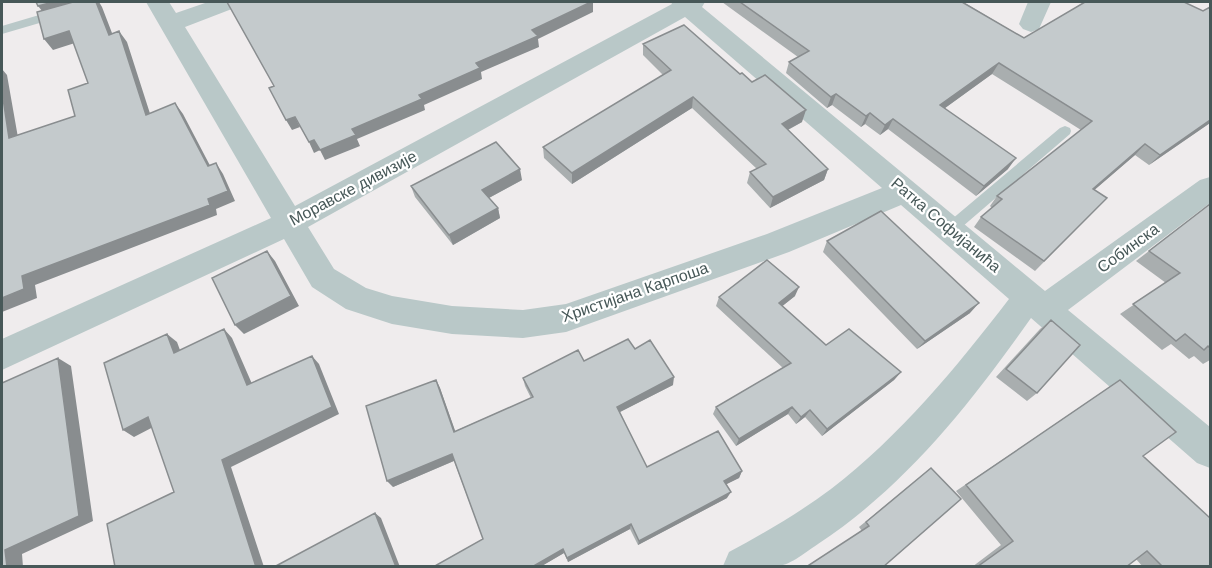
<svg xmlns="http://www.w3.org/2000/svg" width="1212" height="568" viewBox="0 0 1212 568" font-family="Helvetica,sans-serif">
  <style>
    .lines { fill: none; stroke-linecap: round; stroke-linejoin: round }
    .lane { fill: #b9c8c8; fill-rule: evenodd }
    .street { fill: #b9c8c8; fill-rule: evenodd }
    .wall { fill: #a9aeaf }
    .shaded-wall { fill: #898d8f }
    .building { fill: #c4cacc; stroke: #898d8f; stroke-width: 1.5 }
    .labels { text-anchor: middle; dominant-baseline: central; stroke-width: 4.5; stroke-linejoin: round; paint-order: stroke }
    .street-label { font-size: 16px; fill: #475858; stroke: #fff }
  </style>
  <rect width="100%" height="100%" fill="#efeced"/>
  <g class="lines">
    <path class="lane" d="M56,10L62,14L60,17L2,34V26Z
      M1065,126L1070,128L1071,131L1070,134L955,233H945L943,229L945,225L1060,128Z"/>
    <path class="street" d="M146,2H169L176,13L208,2H240L237,7L185,27L295,206L672,4L671,2H705L702,7L1045,291L1200,180L1210,177V203L1068,310L1210,427V468L1197,463L1031,318C971,403 906,486 818,544C807,551 791,565 778,566C761,568 741,566 723,566L729,552C764,533 799,513 831,489C900,436 956,368 1009,299L901,205L789,252L566,332L523,338L452,334L392,324L346,309L312,287L284,239L2,370V339L271,218ZM685,17L882,188L767,234L566,304L523,310L452,306L392,296L366,288L334,269L308,227Z
      M1028,2H1051L1039,29L1031,32L1023,29L1019,24Z"/>
  </g>
  <path class="wall" d="M722,2H967L965,3L1024,38L1083,3L1081,2H1184L1210,123L1149,165L1135,155L1094,190L1107,198L1035,271L974,227L981,217L992,208L990,206L997,196L1081,130L992,74L945,108L1008,169L976,196L888,129L880,135L865,124L861,127L832,105L827,108L786,73L789,62L798,57Z
    M643,44L740,74L802,122L788,130L828,169L824,180L770,208L747,183L750,172L757,169L692,108L572,184L544,158L543,147L663,75L643,55Z
    M522,180L489,198L498,208L500,218L453,245L415,197L411,186Z
    M1210,204V360L1203,364L1194,356L1189,359L1171,344L1162,350L1120,314L1166,283L1136,261Z
    M827,241L970,313L917,349L823,252Z
    M795,296L782,306L826,345L901,372L894,380L822,436L805,417L796,424L788,414L736,446L713,414L716,407L783,368L716,306L719,297Z
    M1051,320L1037,393L1027,401L996,377L1040,329Z
    M635,349L673,385L620,412L647,467L742,471L739,478L726,484L727,498L638,545L630,529L568,562L564,553L540,567H433L483,539L454,461L393,487L436,380L440,388L455,431L531,398L525,386L523,378L584,361Z
    M1120,380L1143,456L1210,567H1143L1136,559L1126,567H972L1001,545L956,491Z
    M931,468L961,499L862,531L859,527Z"/>
  <path class="shaded-wall" d="M53,2H81L43,12L38,6Z
    M96,2H99L102,7L117,46L109,35Z
    M591,2H593V12L538,39L539,47L481,72L482,79L424,105L425,110L357,139L360,146L325,160L320,150L352,129L419,95L532,30Z
    M69,31L78,42L53,50L44,39Z
    M119,31L127,42L154,126L146,115Z
    M999,63L992,74L934,116L940,105Z
    M2,69L7,75L20,149L9,138L2,92Z
    M836,94L832,105L827,108L831,97Z
    M693,97L692,108L572,184V173Z
    M175,103L183,114L216,177L208,166Z
    M806,110L802,122L778,135L782,124Z
    M870,113L865,124L861,127L866,116Z
    M295,117L300,127L292,130L286,120Z
    M893,119L888,129L880,135L885,125Z
    M1210,120V123L1149,165L1160,155Z
    M314,140L320,150L314,153L309,142Z
    M1145,144L1135,155L1084,199L1093,189Z
    M1016,158L1008,169L976,196L984,186Z
    M216,163L223,174L235,201L216,209L217,215L35,285L37,298L2,312V298L22,276L208,199Z
    M520,169L522,180L485,200L482,190Z
    M828,169L824,180L770,208L773,197Z
    M498,208L500,218L453,245L449,235Z
    M267,251L275,261L299,306L244,334L235,325Z
    M799,287L795,296L775,312L779,303Z
    M979,303L970,313L917,349L925,341Z
    M224,329L232,338L256,393L247,385Z
    M167,334L177,342L184,361L174,353Z
    M312,356L319,364L339,414L231,467L264,567H256L222,460Z
    M58,358L71,366L93,521L22,554L23,567H7L5,550Z
    M901,372L894,380L822,436L827,429Z
    M674,377L673,385L616,414L617,407Z
    M436,380L440,388L458,439L454,432Z
    M792,407L788,414L736,446L739,439Z
    M810,410L805,417L796,424L801,417Z
    M148,417L159,424L134,437L123,430Z
    M452,454L456,460L393,487L387,481Z
    M742,471L739,478L721,487L724,481Z
    M731,492L727,498L638,545L639,541Z
    M375,513L381,518L400,567H396Z
    M631,524L630,529L568,562L567,558Z
    M563,549L564,553L540,567H532Z"/>
  <path class="building" d="M36,2H53L38,6Z
    M73,2H96L109,35L119,31L146,115L175,103L208,166L216,163L228,191L208,199L210,205L22,276L24,289L2,298V92L9,138L75,116L68,90L88,83L69,31L44,39L37,12Z
    M227,2H591L532,30L538,36L476,63L480,68L419,95L422,99L352,129L356,135L320,150L314,140L309,142L295,117L286,120L269,88L274,86Z
    M740,2H962L1024,38L1085,2H1184L1203,11L1210,7V120L1160,155L1145,144L1093,189L1107,198L1044,261L981,217L1002,199L997,196L1092,121L999,63L940,105L1016,158L984,186L893,119L885,125L870,113L866,116L836,94L831,97L789,62L809,51Z
    M684,25L740,74L742,73L752,82L765,75L806,110L782,124L828,169L773,197L750,172L766,164L693,97L572,173L543,147L671,70L643,44Z
    M496,142L520,169L482,190L498,208L449,235L411,186Z
    M1210,204V348L1208,346L1204,350L1185,334L1176,341L1133,304L1180,273L1149,251Z
    M881,211L979,303L925,341L827,241Z
    M267,251L291,296L235,325L212,278Z
    M767,260L799,287L779,303L826,345L849,329L901,372L827,429L810,410L801,417L792,407L739,439L716,407L791,363L719,297Z
    M1051,320L1080,345L1037,393L1006,369Z
    M224,329L247,385L312,356L332,407L222,460L256,567H115L107,524L174,492L148,417L123,430L104,363L167,334L174,353Z
    M628,339L635,349L650,340L674,377L617,407L647,467L718,431L742,471L724,481L731,492L639,541L631,524L567,558L563,549L532,567H433L483,539L452,454L387,481L366,406L436,380L454,432L533,397L523,378L578,350L584,361Z
    M58,358L79,516L5,550L7,567H2V383Z
    M1120,380L1176,432L1143,456L1210,518V567H1163L1147,551L1126,567H977L1013,541L966,485Z
    M931,468L961,499L883,567H806L869,526L866,522Z
    M375,513L396,567H274Z"/>
  <g class="labels">
    <g class="street-label">
      <text transform="translate(353 188) rotate(-28)">Моравске дивизије</text>
      <text transform="translate(946 225) rotate(40)">Ратка Софијанића</text>
      <text transform="translate(1128 248) rotate(-36)">Собинска</text>
      <text transform="translate(635 292) rotate(-19)">Христијана Карпоша</text>
    </g>
  </g>
  <rect width="1212" height="568" fill="none" stroke="#475858" stroke-width="6"/>
</svg>
